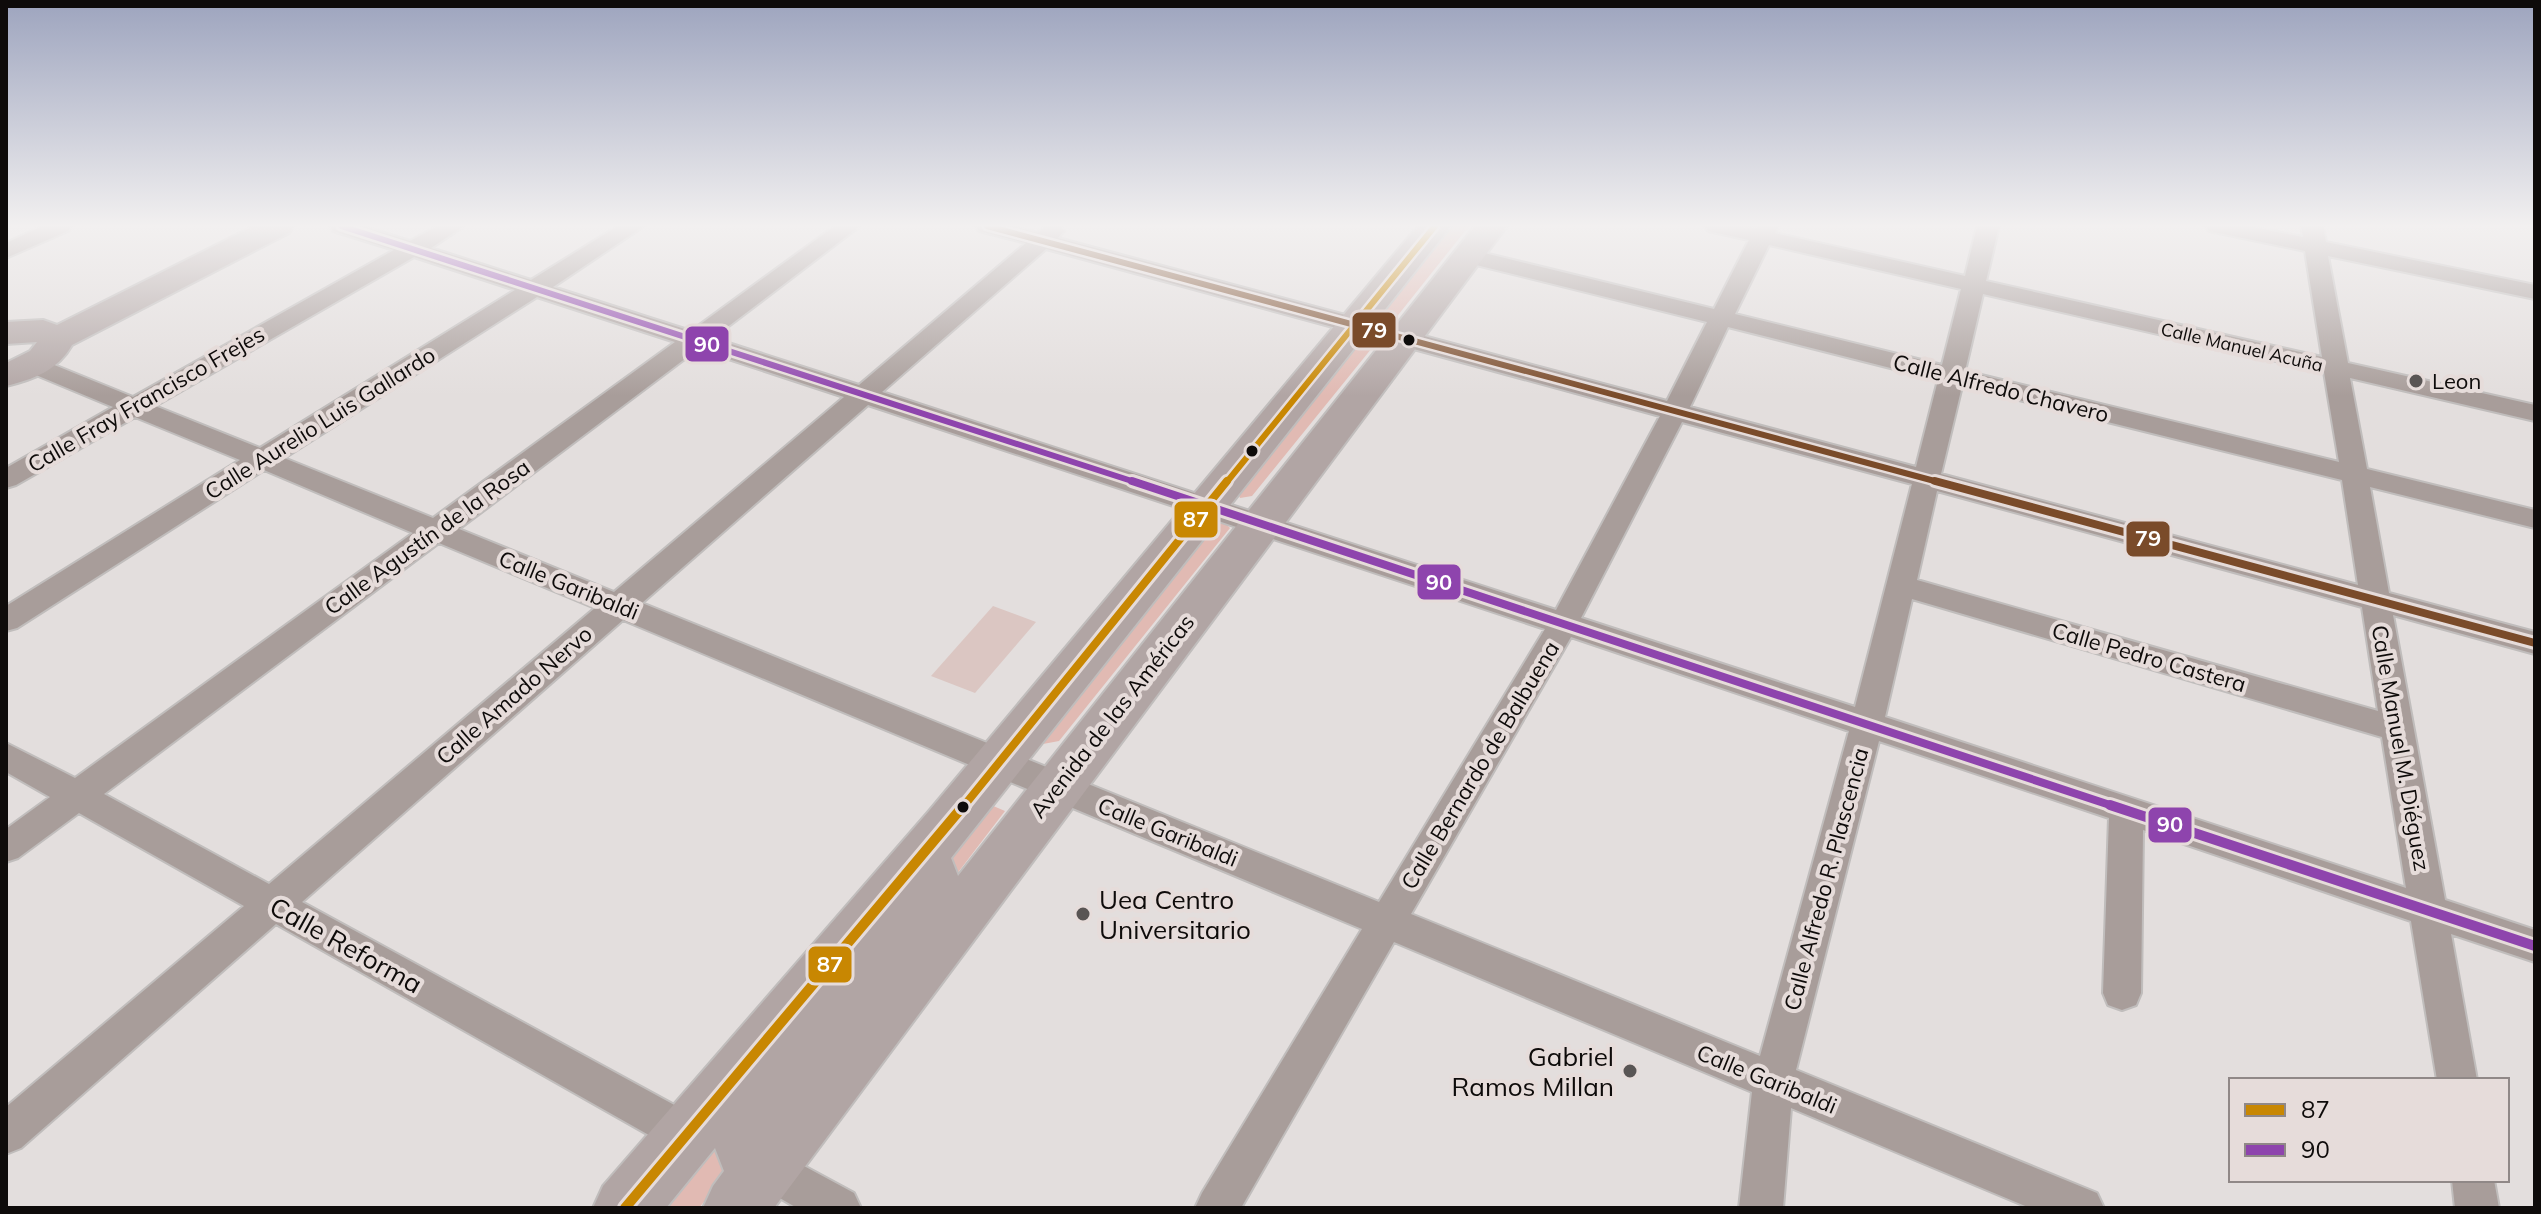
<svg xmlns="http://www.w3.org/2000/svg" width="2541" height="1214" viewBox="0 0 2541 1214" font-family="Mulish,sans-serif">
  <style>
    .green { fill: #e1bab3 }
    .building { fill: #dbc6c2 }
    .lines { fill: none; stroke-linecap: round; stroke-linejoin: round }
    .street-casing { stroke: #c0bdbc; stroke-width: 4 }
    .secondary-casing { stroke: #c0bdbc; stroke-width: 4 }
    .street { fill: #a89d9a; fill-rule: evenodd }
    .secondary { fill: #b1a5a4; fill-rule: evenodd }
    .bus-1-far2-casing { stroke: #e6dcda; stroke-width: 11 }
    .bus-1-far1-casing { stroke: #e6dcda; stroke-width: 14 }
    .bus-1-casing { stroke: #e6dcda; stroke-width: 16 }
    .bus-2-far2-casing { stroke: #e6dcda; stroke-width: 11 }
    .bus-2-far1-casing { stroke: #e6dcda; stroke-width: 14 }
    .bus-2-casing { stroke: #e6dcda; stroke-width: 16 }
    .bus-3-far1-casing { stroke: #e6dcda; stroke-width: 11 }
    .bus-3-casing { stroke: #e6dcda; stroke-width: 14 }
    .bus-1-far2 { stroke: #c88702; stroke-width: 6 }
    .bus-1-far1 { stroke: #c88702; stroke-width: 8 }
    .bus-1 { stroke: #c88702; stroke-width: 10 }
    .bus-2-far2 { stroke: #8e44ad; stroke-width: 6 }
    .bus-2-far1 { stroke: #8e44ad; stroke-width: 8 }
    .bus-2 { stroke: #8e44ad; stroke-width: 10 }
    .bus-3-far1 { stroke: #7a4b2a; stroke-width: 6 }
    .bus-3 { stroke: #7a4b2a; stroke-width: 8 }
    .bus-dot { fill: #0e0b0a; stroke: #e6dcda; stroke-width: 3 }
    .poi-dot { fill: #595554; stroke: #e6dcda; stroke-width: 3 }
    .labels { text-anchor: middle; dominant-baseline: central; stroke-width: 8; stroke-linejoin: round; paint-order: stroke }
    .far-street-label { font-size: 18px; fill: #0e0b0a; stroke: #e6dcda }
    .poi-label { font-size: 22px; fill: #0e0b0a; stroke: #e6dcda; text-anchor: start }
    .street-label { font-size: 22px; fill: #0e0b0a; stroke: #e6dcda }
    .near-poi-label { font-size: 26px; fill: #0e0b0a; stroke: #e6dcda; text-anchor: start }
    .near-street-label { font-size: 26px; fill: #0e0b0a; stroke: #e6dcda }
    .line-badge { stroke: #e6dcda; stroke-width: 3 }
    .badge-label { font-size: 22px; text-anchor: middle; font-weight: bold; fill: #fff }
  </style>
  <rect width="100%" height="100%" fill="#e3dedd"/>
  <path class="green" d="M1449,226H1469L1391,324L1374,319Z
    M1361,334L1380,338L1252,496L1240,498L1236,489Z
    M1223,521L1230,528L1059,741L1043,744L1036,734L1210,523Z
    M984,802L1005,811L829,1041Z
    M704,1147L736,1162L699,1208H656Z"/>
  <path class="building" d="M993,606L1036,622L975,693L931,676Z"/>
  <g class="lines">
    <g class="street-casing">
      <path id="street" d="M43,226H71L68,231L6,258V243Z
        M330,226H362L410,241L438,226H464L431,248L531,280L618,226H644L553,287L691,331L835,226H860L713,338L859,385L1026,243L979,231L976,226H1011L1038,233L1045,226H1061L1064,231L1058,238L1667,401L1707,322L1460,261L1457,256L1460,251L1468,249L1714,309L1749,240L1708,231L1705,226L1755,228L1778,226L1775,233L1965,276L1977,226H1999L1986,281L2322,357L2305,251L2209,231L2206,226H2247L2303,237L2301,226H2323L2326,242L2535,285V299L2328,256L2348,363L2535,405V421L2350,378L2367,469L2535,510V528L2370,487L2389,593L2535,632V654L2393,615L2445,900L2535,930V962L2451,934L2477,1080H2437L2411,921L2143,830L2141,993L2136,1005L2122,1010L2108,1005L2103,993L2109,818L1879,741L1796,1070L2097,1193L2104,1208H2030L1791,1108L1783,1208H1739L1752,1092L1394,942L1241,1208H1195L1202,1193L1362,929L623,620L302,902L700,1119L706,1133L700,1147L685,1153L670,1147L276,924L21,1148L6,1154V1107L244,906L79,813L18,858L6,862V829L50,797L6,772V743L75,778L413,533L264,470L17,628L6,631V606L240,460L135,417L16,485L6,488V468L113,407L24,370L21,365L24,360H42L133,397L394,250L333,231ZM1769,245L1961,289L1942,365L1735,314ZM1046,249L1660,416L1556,610L882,392ZM414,257L515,290L260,448L155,406ZM1983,294L2324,372L2339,462L1965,371ZM537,297L675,342L433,518L284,458ZM1728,327L1938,380L1916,467L1690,407ZM698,349L844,397L614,592L459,529ZM1962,386L2342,480L2358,585L1941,474ZM868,405L1545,629L1379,902L642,603ZM1682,422L1912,484L1855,707L1581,618ZM1937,491L2362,607L2378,711L1917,580ZM439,543L595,608L269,884L104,794ZM1912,599L2382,737L2406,888L1885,717ZM1571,637L1849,731L1760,1056L1411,914Z
        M767,1146L854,1193L861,1208H797L752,1182L746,1167L752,1152Z
        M2452,1180H2494L2499,1208H2455Z"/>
    </g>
    <g class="secondary-casing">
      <path id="secondary" d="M254,226H294L289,233L72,345C57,371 34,379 6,386V363L30,351L37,342L6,344V322L43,320L57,325Z
        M1418,226H1451L951,858L958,876L1475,226H1507L774,1208H703L713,1186L724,1171L715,1148L666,1208H593L603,1186L929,811Z"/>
    </g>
    <use href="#street" class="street"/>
    <use href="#secondary" class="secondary"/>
    <g class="bus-1-far2-casing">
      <path id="bus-1-far2" d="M1226,483L1435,226"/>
    </g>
    <g class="bus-1-far1-casing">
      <path id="bus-1-far1" d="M963,807L1227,481"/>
    </g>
    <g class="bus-1-casing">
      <path id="bus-1" d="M625,1208L964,805"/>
    </g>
    <g class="bus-2-far2-casing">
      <path id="bus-2-far2" d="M341,226L1138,483"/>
    </g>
    <g class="bus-2-far1-casing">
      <path id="bus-2-far1" d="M1132,481L2116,807"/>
    </g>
    <g class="bus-2-casing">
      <path id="bus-2" d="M2110,805L2535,946"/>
    </g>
    <g class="bus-3-far1-casing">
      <path id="bus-3-far1" d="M987,226L1942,483"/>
    </g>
    <g class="bus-3-casing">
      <path id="bus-3" d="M1935,481L2535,643"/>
    </g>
    <use href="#bus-1-far2" class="bus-1-far2"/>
    <use href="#bus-1-far1" class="bus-1-far1"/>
    <use href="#bus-1" class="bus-1"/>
    <use href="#bus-2-far2" class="bus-2-far2"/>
    <use href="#bus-2-far1" class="bus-2-far1"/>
    <use href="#bus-2" class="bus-2"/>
    <use href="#bus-3-far1" class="bus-3-far1"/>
    <use href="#bus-3" class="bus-3"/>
  </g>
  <linearGradient id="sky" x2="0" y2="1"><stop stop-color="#9da4be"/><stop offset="0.57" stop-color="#f2f0f0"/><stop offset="1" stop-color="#f2f0f0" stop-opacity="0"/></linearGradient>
  <rect width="2541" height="396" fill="url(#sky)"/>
  <g class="bus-dot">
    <circle cx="1409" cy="340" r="7"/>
    <circle cx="1252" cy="451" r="7"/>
    <circle cx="963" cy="807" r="7"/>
  </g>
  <g class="poi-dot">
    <circle cx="2416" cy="381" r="8"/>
    <circle cx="1083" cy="914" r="8"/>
    <circle cx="1630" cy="1071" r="8"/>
  </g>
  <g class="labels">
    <g class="far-street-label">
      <text transform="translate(2242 347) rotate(13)">Calle Manuel Acuña</text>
    </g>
    <g class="poi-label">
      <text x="2432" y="381">Leon</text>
    </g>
    <g class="street-label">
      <text transform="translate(2001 388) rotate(14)">Calle Alfredo Chavero</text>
      <text transform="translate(146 399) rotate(-30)">Calle Fray Francisco Frejes</text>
      <text transform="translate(320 423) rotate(-32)">Calle Aurelio Luis Gallardo</text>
      <text transform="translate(427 537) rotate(-36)">Calle Agustín de la Rosa</text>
      <text transform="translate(569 585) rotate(22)">Calle Garibaldi</text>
      <text transform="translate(2149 657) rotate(16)">Calle Pedro Castera</text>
      <text transform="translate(514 695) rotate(-41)">Calle Amado Nervo</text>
      <text transform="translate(1112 716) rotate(-52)">Avenida de las Américas</text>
      <text transform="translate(2401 748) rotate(80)">Calle Manuel M. Diéguez</text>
      <text transform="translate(1480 765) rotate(-59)">Calle Bernardo de Balbuena</text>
      <text transform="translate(1168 832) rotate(22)">Calle Garibaldi</text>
      <text transform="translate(1826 879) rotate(-75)">Calle Alfredo R. Plascencia</text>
      <text transform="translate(1767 1079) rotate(22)">Calle Garibaldi</text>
    </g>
    <g class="near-poi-label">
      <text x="1099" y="899">Uea Centro<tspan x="1099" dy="30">Universitario</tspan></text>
      <text x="1614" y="1056" text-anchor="end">Gabriel<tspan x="1614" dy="30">Ramos Millan</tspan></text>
    </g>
    <g class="near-street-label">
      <text transform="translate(346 945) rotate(29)">Calle Reforma</text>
    </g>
  </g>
  <g class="line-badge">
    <rect x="1351" y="311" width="46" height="38" rx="8" fill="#7a4b2a"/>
    <rect x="684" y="325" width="46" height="38" rx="8" fill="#8e44ad"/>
    <rect x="1173" y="500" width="46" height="39" rx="8" fill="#c88702"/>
    <rect x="2125" y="520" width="46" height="38" rx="8" fill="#7a4b2a"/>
    <rect x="1416" y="563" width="46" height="38" rx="8" fill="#8e44ad"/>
    <rect x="2147" y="806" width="46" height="38" rx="8" fill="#8e44ad"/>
    <rect x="807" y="945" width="46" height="39" rx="8" fill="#c88702"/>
  </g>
  <g class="badge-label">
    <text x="1374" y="338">79</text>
    <text x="707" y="352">90</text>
    <text x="1196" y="527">87</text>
    <text x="2148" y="546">79</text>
    <text x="1439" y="590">90</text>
    <text x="2170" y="832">90</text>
    <text x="830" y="972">87</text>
  </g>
  <rect width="2541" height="1214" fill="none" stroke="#0e0b0a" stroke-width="16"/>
  <rect x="2229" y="1078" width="280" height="104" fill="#e6dcda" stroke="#908887" stroke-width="2"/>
  <rect x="2245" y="1104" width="40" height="12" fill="#c88702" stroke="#908887" stroke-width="2"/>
  <text x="2301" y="1118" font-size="24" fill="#0e0b0a">87</text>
  <rect x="2245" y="1144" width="40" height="12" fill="#8e44ad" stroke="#908887" stroke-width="2"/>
  <text x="2301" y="1158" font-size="24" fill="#0e0b0a">90</text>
</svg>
